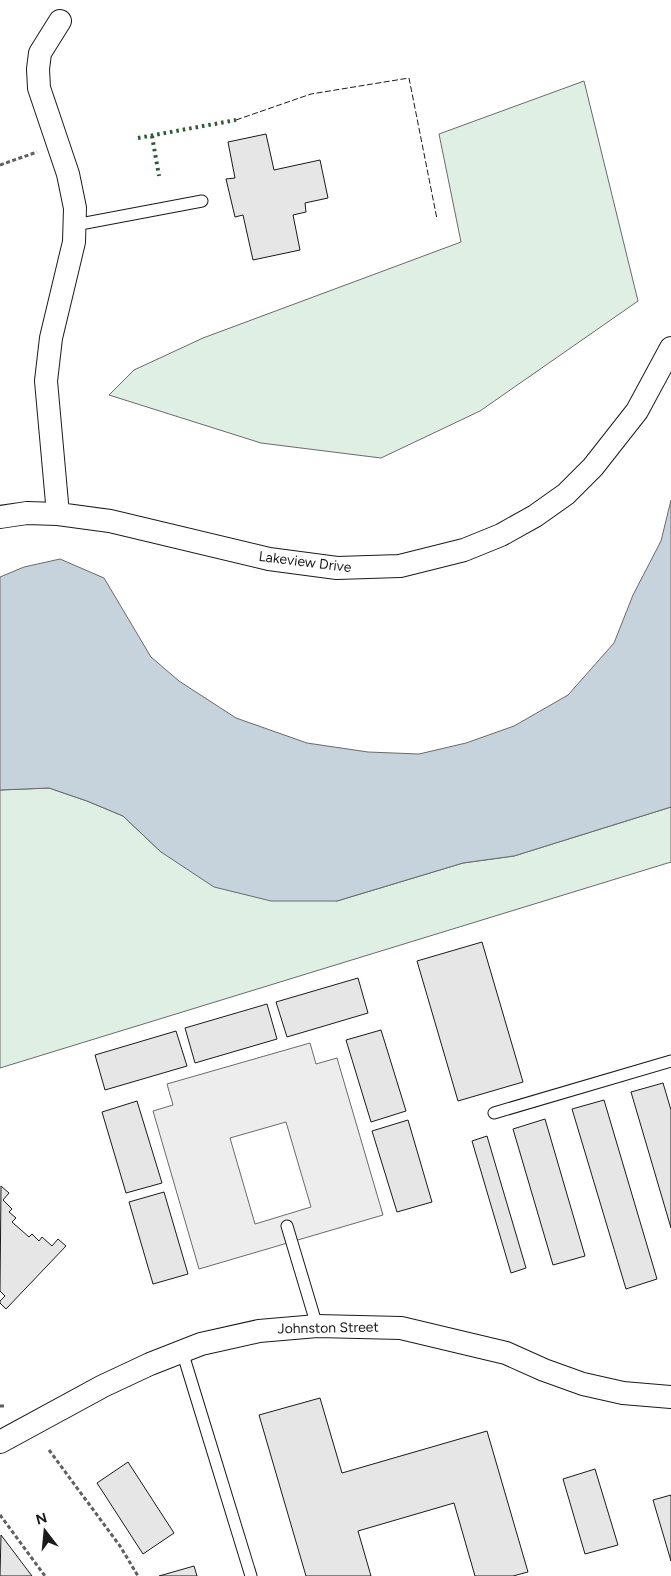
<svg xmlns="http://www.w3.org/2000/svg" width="671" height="1576" viewBox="0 0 671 1576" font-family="Figtree,sans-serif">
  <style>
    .green { fill: #e0efe3; stroke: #6a6a6a }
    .parking { fill: #ededed; stroke: #6a6a6a; fill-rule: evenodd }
    .water { fill: #c6d2dc; stroke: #6a6a6a }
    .building { fill: #e6e6e6; stroke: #1a1a1a }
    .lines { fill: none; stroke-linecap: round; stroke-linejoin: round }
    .lane-casing { stroke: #1a1a1a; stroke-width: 13 }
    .street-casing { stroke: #1a1a1a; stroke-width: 24 }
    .path { stroke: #5f5f5f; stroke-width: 3; stroke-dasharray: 4 2.5; stroke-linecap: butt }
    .lane { stroke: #fff; stroke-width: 11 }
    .street { stroke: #fff; stroke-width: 22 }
    .hedge { stroke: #2b5a34; stroke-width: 4; stroke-dasharray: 2.5 4; stroke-linecap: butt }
    .fence { stroke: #1a1a1a; stroke-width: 1; stroke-dasharray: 6 2.5; stroke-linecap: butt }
    .labels { text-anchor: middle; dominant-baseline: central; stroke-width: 4; stroke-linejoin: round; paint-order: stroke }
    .street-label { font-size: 14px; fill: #1a1a1a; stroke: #fff }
  </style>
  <rect width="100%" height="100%" fill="#fff"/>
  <path class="green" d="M584,81L638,301L480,411L381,458L261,443L109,395L134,370L203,338L461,242L439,134Z
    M49,788L87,801L123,816L161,852L337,901L463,863L514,856L671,807V862L0,1068V790Z"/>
  <path class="parking" d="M310,1043L316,1064L337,1058L383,1215L199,1269L153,1111L173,1105L167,1084ZM286,1122L311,1207L255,1224L230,1138Z"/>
  <path class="water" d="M671,500V807L514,856L463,863L337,901H271L214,887L161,852L123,816L87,801L49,788L0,790V577L24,567L60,559L104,578L151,657L179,681L236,718L307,743L368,752L419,754L466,743L514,726L568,695L614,643L633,595L661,541Z"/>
  <path class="building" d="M266,134L274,170L320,160L328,198L305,203L306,212L293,215L300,250L253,260L243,215L235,217L226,179L235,178L228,142Z
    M482,942L523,1082L458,1101L417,961Z
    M358,978L368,1013L287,1037L276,1002Z
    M267,1004L277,1039L195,1063L185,1028Z
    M381,1030L406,1111L371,1122L346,1040Z
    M176,1031L187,1066L105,1090L95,1055Z
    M663,1083L671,1110V1228L631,1092Z
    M604,1100L657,1279L626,1289L572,1109Z
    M137,1101L162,1183L126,1193L102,1112Z
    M545,1119L585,1256L553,1265L513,1129Z
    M408,1120L432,1202L397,1212L372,1131Z
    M487,1136L526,1268L511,1273L472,1141Z
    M1,1186L9,1193L3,1200L12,1209L9,1212L16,1218L12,1222L29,1237L32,1234L39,1241L42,1237L52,1246L58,1239L66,1246L6,1309L0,1303V1301L5,1296L0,1291Z
    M164,1192L188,1274L153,1284L129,1202Z
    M320,1398L342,1473L487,1431L528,1572L513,1576H475L454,1503L358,1531L371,1576H306L259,1415Z
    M128,1462L174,1533L143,1554L97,1483Z
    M595,1469L618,1545L585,1554L563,1479Z
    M671,1495V1561L653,1500Z
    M1,1535L32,1576H0Z
    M194,1566L197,1576H159Z"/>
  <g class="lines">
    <g class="lane-casing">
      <path id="lane" d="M75,225L202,201
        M494,1113L671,1061
        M287,1226L317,1326
        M182,1351L251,1576"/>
    </g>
    <g class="street-casing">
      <path id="street" d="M58,514L46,381L51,338L74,242L75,208L68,174L39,88L38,69L40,53L60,21
        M0,517L27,513L58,514L110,521L269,559L337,568L400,566L464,550L501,535L535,516L566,494L593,467L637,411L671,348
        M0,1442L103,1386L150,1364L201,1344L259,1331L317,1326L401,1328L506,1353L544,1370L583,1384L623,1393L671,1397"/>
    </g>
    <path class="path" d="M0,165L37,152
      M0,1406H5
      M49,1450L120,1546L138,1576
      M0,1515L45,1576"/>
    <use href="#lane" class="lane"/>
    <use href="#street" class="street"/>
    <path class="hedge" d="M152,136L159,176
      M138,138L236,120"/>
    <path class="fence" d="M236,120L311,94L409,78L437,219"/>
  </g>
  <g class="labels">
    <g class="street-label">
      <text transform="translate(305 562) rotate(7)">Lakeview Drive</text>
      <text transform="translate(328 1328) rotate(-1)">Johnston Street</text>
    </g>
  </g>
  <g transform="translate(45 1531) rotate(344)" stroke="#ffffff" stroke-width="4" paint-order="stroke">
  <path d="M0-4L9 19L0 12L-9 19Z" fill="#1a1a1a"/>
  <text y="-8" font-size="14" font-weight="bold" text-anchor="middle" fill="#1a1a1a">N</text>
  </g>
</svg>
